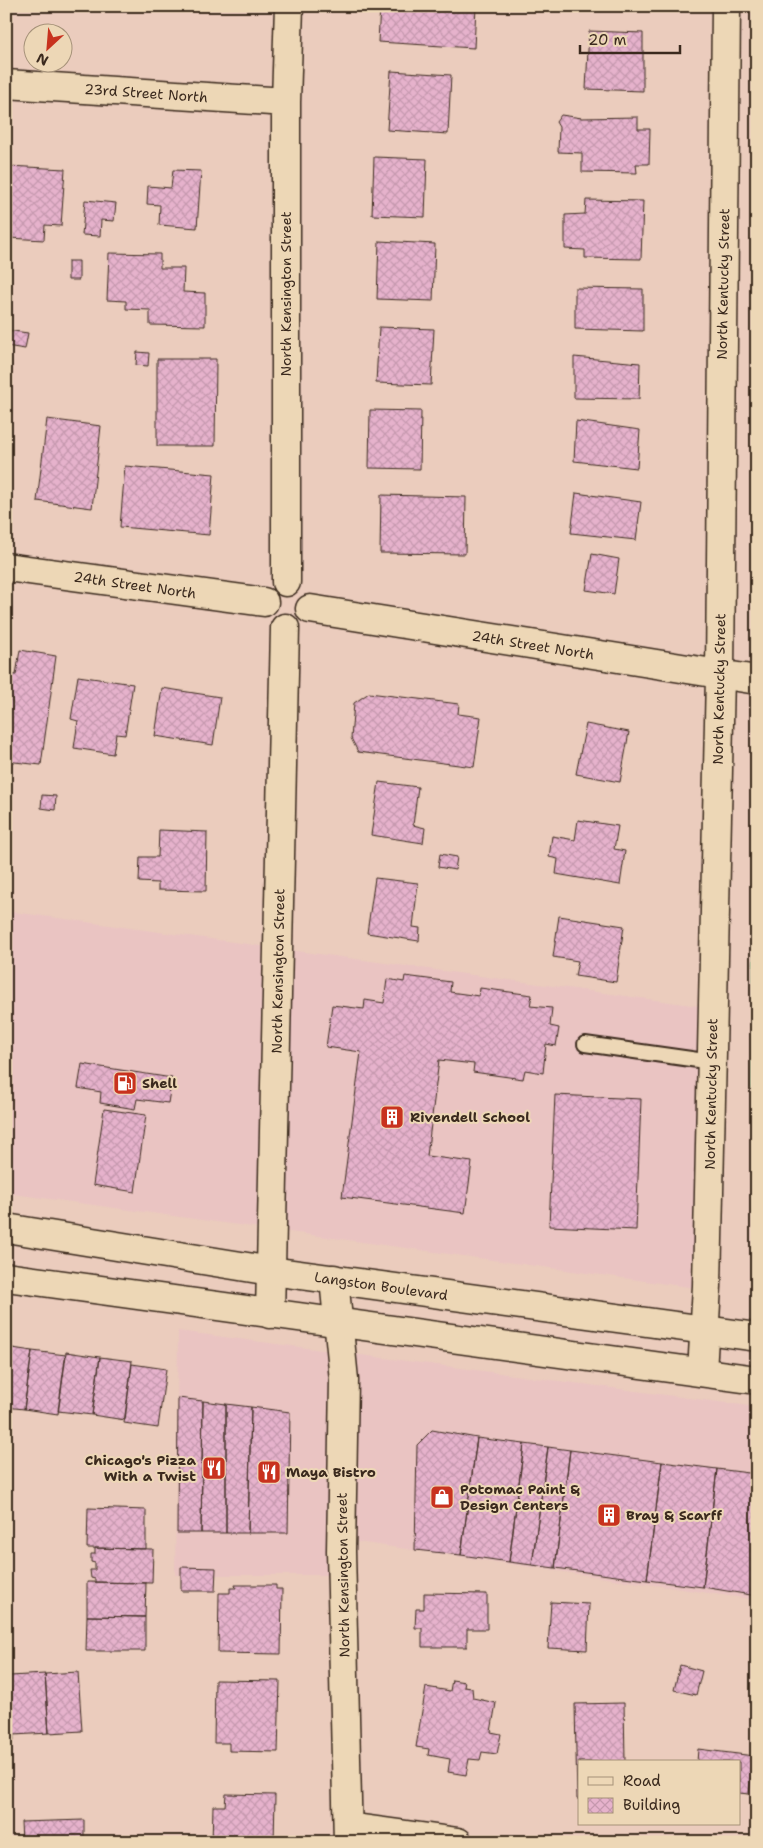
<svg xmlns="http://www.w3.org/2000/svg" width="763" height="1848" viewBox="0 0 763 1848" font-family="'Shantell Sans',sans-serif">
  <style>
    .built { fill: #eac4c2 }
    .green { fill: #adebb3; stroke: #748a68 }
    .building { fill: url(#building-cross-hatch); stroke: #3b2a1e }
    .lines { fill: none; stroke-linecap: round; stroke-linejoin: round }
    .service-casing { stroke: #3b2a1e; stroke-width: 18 }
    .minor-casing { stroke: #3b2a1e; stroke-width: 31 }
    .primary-casing { stroke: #3b2a1e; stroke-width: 31 }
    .service { stroke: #edd7b6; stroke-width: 14 }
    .minor { stroke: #edd7b6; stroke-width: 28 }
    .primary { stroke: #edd7b6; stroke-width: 28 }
    .labels { text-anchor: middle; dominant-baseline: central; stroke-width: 4; stroke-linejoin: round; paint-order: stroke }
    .street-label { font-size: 14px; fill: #3b2a1e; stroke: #edd7b6 }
    .poi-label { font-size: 14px; font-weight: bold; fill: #3b2a1e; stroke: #edd7b6; text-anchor: start }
  </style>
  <defs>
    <pattern id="building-cross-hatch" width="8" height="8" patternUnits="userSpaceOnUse" patternTransform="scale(1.25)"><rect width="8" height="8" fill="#e6b2cc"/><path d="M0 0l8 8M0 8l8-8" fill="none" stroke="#c699af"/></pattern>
  </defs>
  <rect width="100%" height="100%" fill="#ebccbd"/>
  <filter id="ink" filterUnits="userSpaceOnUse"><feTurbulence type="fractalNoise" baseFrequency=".02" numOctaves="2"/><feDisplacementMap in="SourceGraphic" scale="10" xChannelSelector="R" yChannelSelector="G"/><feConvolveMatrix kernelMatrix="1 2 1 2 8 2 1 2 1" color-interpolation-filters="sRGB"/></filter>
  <g filter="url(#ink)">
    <path class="built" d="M6,911L706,1007L703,1289L6,1193Z
      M178,1331L757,1407V1600L344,1540V1575H175Z"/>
    <path class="green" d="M757,766V1097L751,1088Z"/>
    <path class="building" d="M380,6H476L474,48L378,42Z
      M589,31L643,33V91L586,89Z
      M391,71L451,75L448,134L387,130Z
      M561,115L582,118L638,117V129H650L649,164H636L637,173L582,172V153L558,152L559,127L556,122Z
      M374,157L427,159L425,217L372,215Z
      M8,166L65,169L61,226L45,225L44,240L9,238L8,261H6Z
      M173,170L201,171L197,228L159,225L160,205L147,204L148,186L171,188Z
      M85,200L116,203L114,221L101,220L100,236L82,235Z
      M586,200L643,201L641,259L585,258V250L565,249V215L585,214Z
      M379,241L435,244L433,301L377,299Z
      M109,253L160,254V268H184L183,292L205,293V326L150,325V310L126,309V301L107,300Z
      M68,261H79V280H68Z
      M575,288L643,289V331L575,329Z
      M379,327L434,329L431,385L376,383Z
      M6,330L28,333L25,349L6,346Z
      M137,352L149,353L148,366L136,365Z
      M574,357L640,363L639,399L574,398Z
      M157,359H216L215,446H157Z
      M370,410L421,411L420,469L369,468Z
      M47,419L101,426L92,508L37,501Z
      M576,421L640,430L637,468L574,461Z
      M125,466L214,474L209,535L120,527Z
      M576,493L641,502L636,540L571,533Z
      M381,495L466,497L465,554L380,553Z
      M592,554L619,559L614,594L586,590Z
      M20,650L56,656L41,765L6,761V674L16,675Z
      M78,676L133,684L125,735L116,734L113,754L74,748L78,721L71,719Z
      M162,688L220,697L213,745L155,736Z
      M369,693L459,704L458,714L481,717L474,767L358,752L351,738L354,703Z
      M586,724L629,732L620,782L576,774Z
      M379,782L418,787L413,825L425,828L423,843L371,835Z
      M42,795L56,796L55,810L41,808Z
      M578,820L618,826L614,849L625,851L620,885L556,874L558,859L549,857L552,836L575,840Z
      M159,830L207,832L206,891L158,890V883L139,882L140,857H158Z
      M440,854L457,857L455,870L438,867Z
      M375,878L418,883L413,927L420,928L419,941L367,933Z
      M559,916L624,926L616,982L575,976L578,961L553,957Z
      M405,976L451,982L450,992L479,996L480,988L532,995L530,1006L552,1008L550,1026L559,1028L556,1046L546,1044L543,1073L525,1070L523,1079L473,1072L474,1064L439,1060L427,1156L472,1162L465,1213L342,1197L361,1052L326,1047L332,1005L364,1009L365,1000L384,1003L387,979L404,982Z
      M82,1064L172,1078L168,1103L137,1099L135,1109L100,1103L101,1092L78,1088Z
      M555,1095L641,1099L636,1230L549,1226Z
      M104,1109L146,1115L135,1192L93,1185Z
      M6,1347L32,1351L24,1409L6,1407Z
      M32,1351L66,1355L58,1414L24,1409Z
      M66,1352L100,1357L92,1415L58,1411Z
      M100,1357L132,1361L125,1420L92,1415Z
      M132,1364L166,1369L158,1428L124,1423Z
      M178,1398L203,1401L201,1533H177Z
      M203,1401L226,1404V1533H201Z
      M226,1404L251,1407L248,1533H226Z
      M251,1407L290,1412L288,1533H248Z
      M432,1430L477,1438L461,1555L415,1550L417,1445Z
      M477,1438L524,1444L509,1562L461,1555Z
      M524,1444L548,1447L532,1565L509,1562Z
      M548,1447L570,1450L555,1568L532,1565Z
      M570,1450L662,1462L647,1580L555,1568Z
      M662,1462L717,1469L703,1587L647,1580Z
      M717,1469L757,1474V1596L703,1587Z
      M88,1508L146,1510V1549L87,1548Z
      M95,1548L153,1549L152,1583L95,1582V1579L91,1578L90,1570H95V1563L91,1562V1554H95Z
      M181,1567L216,1568L215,1591H181Z
      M87,1582L146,1583L145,1617L87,1616Z
      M235,1585H276V1589H282L281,1654L218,1653L219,1593H230V1588H236Z
      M424,1593L487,1594V1629H467V1647H422V1628H415L416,1609H424Z
      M551,1602L589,1604L587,1650L548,1648Z
      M87,1616L145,1617V1651H86Z
      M680,1665L702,1671L696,1695L674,1690Z
      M78,1672L82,1731L49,1733L45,1674Z
      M45,1674L49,1733L14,1735L10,1676Z
      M10,1679L14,1741H6V1680Z
      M215,1680L280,1681L278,1752L229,1751V1743H214Z
      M452,1680L465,1682L464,1687L472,1688L473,1698L496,1703L491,1732L501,1734L497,1754L482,1752L480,1760L469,1759L466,1775L448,1772L450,1759L428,1755L429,1749L416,1747L426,1687L450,1691Z
      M624,1703L625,1762H579V1799H577L575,1704Z
      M698,1749L754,1756L749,1794L739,1793V1762H697Z
      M226,1794L275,1795L274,1842H212L213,1806H225Z
      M84,1820V1842H22L21,1822Z"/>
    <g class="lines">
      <g class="service-casing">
        <path id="service" d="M585,1044L712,1062"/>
      </g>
      <g class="minor-casing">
        <path id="minor" d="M6,84L286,102
          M6,567L264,602
          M286,582V102L289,6
          M310,609L757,680
          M334,1279L344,1380L341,1551L348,1842
          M270,1314L285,628
          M702,1372L707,1286L720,675L726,6
          M348,1827L458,1842"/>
      </g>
      <g class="primary-casing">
        <path id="primary" d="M6,1228L271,1271L757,1337
          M6,1277L757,1380"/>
      </g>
      <use href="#service" class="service"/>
      <use href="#minor" class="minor"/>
      <use href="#primary" class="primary"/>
    </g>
  </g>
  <defs>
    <g id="fuel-square" transform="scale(1.25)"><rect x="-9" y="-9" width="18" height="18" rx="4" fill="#c8321e" stroke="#edd7b6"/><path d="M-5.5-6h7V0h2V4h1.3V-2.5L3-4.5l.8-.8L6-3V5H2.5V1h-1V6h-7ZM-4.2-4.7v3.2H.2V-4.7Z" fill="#fff"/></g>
    <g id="building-square" transform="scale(1.25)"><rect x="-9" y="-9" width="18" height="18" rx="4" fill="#c8321e" stroke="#edd7b6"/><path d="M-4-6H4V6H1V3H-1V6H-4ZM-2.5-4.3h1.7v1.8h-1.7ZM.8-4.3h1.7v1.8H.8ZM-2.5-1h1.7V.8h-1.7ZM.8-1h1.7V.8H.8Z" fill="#fff"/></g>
    <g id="restaurant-square" transform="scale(1.25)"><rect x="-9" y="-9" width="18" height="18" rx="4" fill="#c8321e" stroke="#edd7b6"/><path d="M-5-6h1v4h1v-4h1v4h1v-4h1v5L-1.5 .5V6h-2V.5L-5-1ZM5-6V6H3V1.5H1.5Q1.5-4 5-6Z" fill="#fff"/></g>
    <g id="shop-square" transform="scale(1.25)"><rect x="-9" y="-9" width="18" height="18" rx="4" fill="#c8321e" stroke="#edd7b6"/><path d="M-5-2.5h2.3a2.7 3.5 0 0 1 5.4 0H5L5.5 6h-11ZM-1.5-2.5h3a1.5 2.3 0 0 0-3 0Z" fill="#fff"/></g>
  </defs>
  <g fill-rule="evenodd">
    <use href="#fuel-square" x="125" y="1083"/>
    <use href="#building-square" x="392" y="1117"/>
    <use href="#restaurant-square" x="214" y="1468"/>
    <use href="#restaurant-square" x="269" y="1472"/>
    <use href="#shop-square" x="442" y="1497"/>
    <use href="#building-square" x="609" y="1515"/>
  </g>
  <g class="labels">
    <g class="street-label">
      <text transform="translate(146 93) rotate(4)">23rd Street North</text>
      <text transform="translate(723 284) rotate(-89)">North Kentucky Street</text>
      <text transform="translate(286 294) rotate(-90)">North Kensington Street</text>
      <text transform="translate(135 585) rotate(8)">24th Street North</text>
      <text transform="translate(533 645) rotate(9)">24th Street North</text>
      <text transform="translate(719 689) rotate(-89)">North Kentucky Street</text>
      <text transform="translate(278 971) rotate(-89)">North Kensington Street</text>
      <text transform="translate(711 1094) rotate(-89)">North Kentucky Street</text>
      <text transform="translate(381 1286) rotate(8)">Langston Boulevard</text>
      <text transform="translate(343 1575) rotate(-91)">North Kensington Street</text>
    </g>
    <g class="poi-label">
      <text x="142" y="1083">Shell</text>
      <text x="410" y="1117">Rivendell School</text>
      <text x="196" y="1460" text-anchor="end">Chicago's Pizza<tspan x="196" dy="16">With a Twist</tspan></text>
      <text x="286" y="1472">Maya Bistro</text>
      <text x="460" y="1489">Potomac Paint &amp;<tspan x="460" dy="16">Design Centers</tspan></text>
      <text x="626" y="1515">Bray &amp; Scarff</text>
    </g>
  </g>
  <rect width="763" height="1848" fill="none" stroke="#edd7b6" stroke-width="25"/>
  <rect x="12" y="12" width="738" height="1823" fill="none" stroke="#3b2a1e" stroke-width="2" filter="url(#ink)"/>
  <rect x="578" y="1760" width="162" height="65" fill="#edd7b6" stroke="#a69279"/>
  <rect x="588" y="1777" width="25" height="8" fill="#edd7b6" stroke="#a69279"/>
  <text x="623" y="1786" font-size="15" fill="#3b2a1e">Road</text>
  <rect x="588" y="1798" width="25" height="15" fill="url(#building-cross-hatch)" stroke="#a69279"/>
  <text x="623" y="1810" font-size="15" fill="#3b2a1e">Building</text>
  <g transform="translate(48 48) rotate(206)"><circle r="24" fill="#edd7b6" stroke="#a69279"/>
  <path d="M0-4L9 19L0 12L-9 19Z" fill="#c8321e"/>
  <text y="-8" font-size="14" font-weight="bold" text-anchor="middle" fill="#3b2a1e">N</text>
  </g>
  <path d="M580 45v8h100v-8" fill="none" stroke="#3b2a1e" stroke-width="2.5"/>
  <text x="588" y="45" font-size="15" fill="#3b2a1e" stroke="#edd7b6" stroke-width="4" paint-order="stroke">20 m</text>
</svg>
